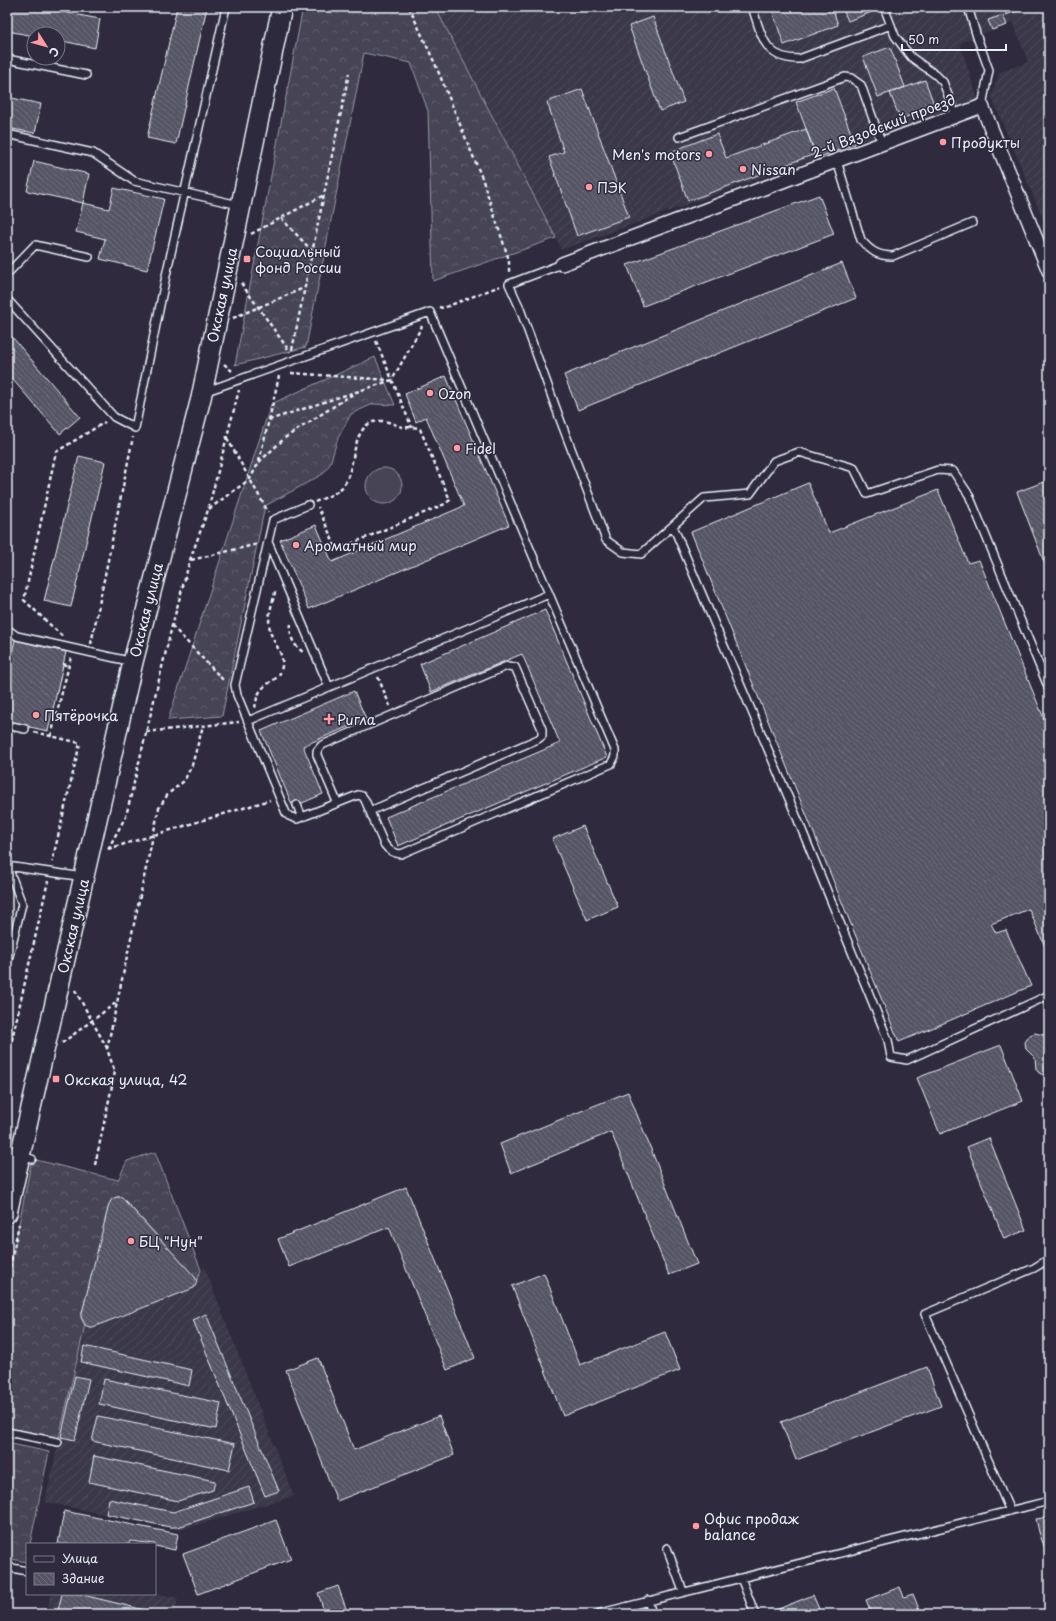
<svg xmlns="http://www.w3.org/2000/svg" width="1056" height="1621" viewBox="0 0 1056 1621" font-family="'Playpen Sans',sans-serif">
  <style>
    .industrial { fill: url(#industrial-furrows) }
    .forest { fill: url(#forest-crowns); stroke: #979aa6 }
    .green { fill: #464455; stroke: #979aa6 }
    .building { fill: url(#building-back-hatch); stroke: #e8f1f8 }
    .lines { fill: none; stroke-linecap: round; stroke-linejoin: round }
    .lane-casing { stroke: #e8f1f8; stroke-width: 10 }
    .street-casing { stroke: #e8f1f8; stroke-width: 16 }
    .secondary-casing { stroke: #e8f1f8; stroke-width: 22 }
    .path { stroke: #e8f1f8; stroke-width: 2.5; stroke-dasharray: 4 3; stroke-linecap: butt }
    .lane { stroke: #2f2a3d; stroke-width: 7 }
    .street { stroke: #2f2a3d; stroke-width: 13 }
    .secondary { stroke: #2f2a3d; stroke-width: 19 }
    .poi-dot { fill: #ff9aa2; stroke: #2f2a3d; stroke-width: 1.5 }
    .labels { text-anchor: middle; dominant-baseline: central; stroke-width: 3; stroke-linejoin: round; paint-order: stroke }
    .street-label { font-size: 14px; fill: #e8f1f8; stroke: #2f2a3d }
    .poi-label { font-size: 14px; fill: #e8f1f8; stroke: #2f2a3d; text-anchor: start }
  </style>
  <defs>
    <pattern id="industrial-furrows" width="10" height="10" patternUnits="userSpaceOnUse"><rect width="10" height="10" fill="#3b3749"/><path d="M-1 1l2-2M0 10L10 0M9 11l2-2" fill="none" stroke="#4e4b5b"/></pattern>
    <pattern id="forest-crowns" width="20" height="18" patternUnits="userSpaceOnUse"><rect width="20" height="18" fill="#464455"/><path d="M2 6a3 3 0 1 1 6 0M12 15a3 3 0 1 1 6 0" fill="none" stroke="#615f6e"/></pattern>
    <pattern id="building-back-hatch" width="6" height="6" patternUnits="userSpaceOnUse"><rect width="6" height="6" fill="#575565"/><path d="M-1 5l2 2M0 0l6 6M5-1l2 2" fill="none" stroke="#6f6e7c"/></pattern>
  </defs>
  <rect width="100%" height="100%" fill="#2f2a3d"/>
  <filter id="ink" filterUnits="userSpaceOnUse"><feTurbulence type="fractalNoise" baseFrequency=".025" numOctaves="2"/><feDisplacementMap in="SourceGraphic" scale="8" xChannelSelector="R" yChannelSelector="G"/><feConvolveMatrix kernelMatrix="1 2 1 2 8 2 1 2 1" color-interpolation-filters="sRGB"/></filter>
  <g filter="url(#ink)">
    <path class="industrial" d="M435,7H1049V233L991,96L1000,72L1028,62L1013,22L960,43L978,100L561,250L556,238Z
      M204,1266L294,1496L179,1530L45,1502L85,1325L93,1327L194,1288L196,1285Z
      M155,1593L178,1598L174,1614H46L51,1594Z"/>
    <path class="forest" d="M303,7H435L556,238L433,281L428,111L411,63L364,53L306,347L235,365Z
      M375,357L395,405L373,404L351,414L338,438L330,464L323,474L265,506L222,716L168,720L271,404Z
      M155,1152L201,1270L197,1280L122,1197H117L112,1199L81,1317L85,1325L58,1442L7,1431V1283L32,1159L118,1180L127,1161Z
      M7,1443L49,1452L30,1544H27L26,1562L7,1558Z"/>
    <path class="green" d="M366 486a18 18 0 1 1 36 0a18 18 0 1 1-36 0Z"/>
    <path class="building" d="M7,7H36L100,19L95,48L58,40V34H34V36L7,31Z
      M177,7H207L176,144L147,138Z
      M771,7H832L838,25L784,45Z
      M842,7H870L872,12L848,21Z
      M1004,7H1027L1006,15Z
      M1003,15L1007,25L992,30L988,20Z
      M653,17L684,102L660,111L629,26Z
      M890,47L905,87L878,97L863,57Z
      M925,80L935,107L900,119L890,93Z
      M834,88L855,144L817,158L796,102Z
      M582,89L629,217L577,236L549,157L564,152L547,102Z
      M7,97L41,104L35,133L7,128Z
      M806,129L815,154L688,201L670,152L717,134L726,158Z
      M34,161L89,174L83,203L27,191Z
      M114,188L164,199L147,270L100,259L105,239L76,232L83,203L109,209Z
      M819,195L834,234L643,306L627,265Z
      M842,263L856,298L578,410L564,375Z
      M7,331L80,417L60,434L7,373Z
      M446,376L509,525L309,609L280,540L316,525L332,562L464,506L426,417L416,422L405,394Z
      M79,456L105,462L71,607L44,601Z
      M1049,480V575L1017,492Z
      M808,483L829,533L938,490L968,563L979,560L1049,731V956L1029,909L991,924L996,933L1006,930L1031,986L899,1042L691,532Z
      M545,610L607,757L398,846L386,817L560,743L522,654L431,692L420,664Z
      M15,640L66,652L48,731L7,722V666H9Z
      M354,691L366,719L303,746L323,794L293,807L261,731Z
      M583,826L618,907L587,920L552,839Z
      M1049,1029V1074L1044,1075L1039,1073L1036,1069L1035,1058L1026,1049L1025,1042L1030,1035L1035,1033L1043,1035Z
      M1001,1045L1023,1101L940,1134L917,1078Z
      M628,1092L697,1264L669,1275L611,1132L511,1173L500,1144Z
      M989,1138L1026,1230L1004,1239L967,1147Z
      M406,1187L475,1358L447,1370L389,1227L289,1267L278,1239Z
      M117,1197H122L125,1201L195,1277L197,1282L194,1288L93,1327H89L85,1325L81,1317L109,1204L112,1199Z
      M544,1273L580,1365L665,1332L680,1370L563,1416L512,1286Z
      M206,1314L279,1491L265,1496L193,1320Z
      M84,1346L192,1370L189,1386L81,1362Z
      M318,1358L354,1450L439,1416L454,1455L337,1501L286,1370Z
      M927,1367L941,1406L796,1460L781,1422Z
      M75,1376L89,1379L75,1440L61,1437Z
      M104,1379L221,1403L216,1429L99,1404Z
      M98,1416L235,1444L229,1470L92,1441Z
      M94,1456L215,1481L213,1490L178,1501L89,1482Z
      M249,1487L254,1502L178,1527H170L106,1514L109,1499L173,1512Z
      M64,1511L178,1534L175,1550L155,1546V1544L130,1541L129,1544H58Z
      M1049,1517V1560L1039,1532L1036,1519Z
      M276,1520L291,1559L198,1594L183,1554Z
      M338,1586L348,1614H330L329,1612L325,1614L318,1593Z
      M900,1587L904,1597L913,1594L921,1614H872L866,1600Z
      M62,1594H79L161,1614H57Z
      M813,1595L821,1614H766Z"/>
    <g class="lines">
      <g class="lane-casing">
        <path id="lane" d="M752,7C762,35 763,59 799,59L891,25
          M884,7L895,36L911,57L936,75L943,82L956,116
          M968,7L977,37L989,70L982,106
          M7,59L86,75
          M7,134L93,153L134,181L239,205
          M679,137L845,77L851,78L861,85L882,144
          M837,161L861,240C871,251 877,256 893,256L972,223
          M562,264L509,284L519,306L561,422L606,540L623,552L641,554L704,498L750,494L774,461L799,452L854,468L867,494L938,470L953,471L969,495L1049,689
          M7,274L35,245L89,257
          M7,299L114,417L135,428L167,271L226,7
          M204,392L430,312L615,750V756L611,764L401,854C393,853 389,851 384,844L365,800L362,796L358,795L297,819L289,816L286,813L237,695L235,685L273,520L308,505
          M673,526L795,813L888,1040L891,1057L907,1060L1049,995
          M7,629L17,636L133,662
          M329,687L549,594
          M248,721L329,687L268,542
          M7,725L25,729
          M337,802L317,755V751L322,745L507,666L515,667L542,729V736L538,739L370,811
          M297,805L302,817
          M7,866L84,877
          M7,964L22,904L8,867
          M20,1156L32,1159
          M7,1432L58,1442
          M1010,1511L925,1314L1034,1268L1049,1259
          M667,1548L683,1591
          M7,1567L27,1571
          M741,1578L755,1614
          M648,1600L652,1614
          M597,1614L1049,1501"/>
      </g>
      <g class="street-casing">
        <path id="street" d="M562,264L982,106L1049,271"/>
      </g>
      <g class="secondary-casing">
        <path id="secondary" d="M7,1213L133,662L201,398L282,7"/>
      </g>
      <path class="path" d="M409,7L436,66L482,178L509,260V273
        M281,218L312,251
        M251,234L324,195
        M241,283L290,352
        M439,307L443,308L500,286
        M233,318L304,288
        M376,341L412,428
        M292,350L349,73
        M224,364L232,371
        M291,373L389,380
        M269,420L279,376
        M227,438L268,512
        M259,461L269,420L352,393
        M315,502C326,497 337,494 344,485C357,466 350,419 382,421C389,421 395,425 402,427C408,428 415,426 420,429L450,500L445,504L339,549L335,546L318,507
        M209,509L250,479L259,462L286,437L356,392L392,380L422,326
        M191,560L258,544
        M291,624C289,636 293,645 303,652
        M172,626L225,682
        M62,636L24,600L56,452L105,422
        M91,644L133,437
        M63,664L69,666
        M378,677L390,706
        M255,708C256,702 257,695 261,690C269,680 280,681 282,666C284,654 275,645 271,634C266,619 272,604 276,589
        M34,732L80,743L52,862
        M146,732L239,722
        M51,736L71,657
        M108,849L126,816L172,626L190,560L208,510L239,390
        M108,849L270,800
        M75,990L107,1048
        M62,1043L117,1002
        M7,1061L48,881
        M95,1165L115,1072L107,1049L159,808L168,794L184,781L192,765L203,726
        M7,1281L19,1224"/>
      <use href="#lane" class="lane"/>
      <use href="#street" class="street"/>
      <use href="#secondary" class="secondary"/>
    </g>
  </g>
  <g class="poi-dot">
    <circle cx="943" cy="142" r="4"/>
    <circle cx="709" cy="154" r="4"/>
    <circle cx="743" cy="169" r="4"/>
    <circle cx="589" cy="187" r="4"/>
    <rect x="243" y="255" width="8" height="8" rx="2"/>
    <circle cx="430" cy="393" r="4"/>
    <circle cx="457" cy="448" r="4"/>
    <circle cx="296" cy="545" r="4"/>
    <circle cx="36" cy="715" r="4"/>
    <path d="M327 713h4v4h4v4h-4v4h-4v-4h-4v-4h4z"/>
    <rect x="52" y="1075" width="8" height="8" rx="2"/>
    <circle cx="131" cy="1241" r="4"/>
    <circle cx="696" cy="1526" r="4"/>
  </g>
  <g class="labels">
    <g class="street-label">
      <text transform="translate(883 126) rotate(-21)">2-й Вязовский проезд</text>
      <text transform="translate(222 295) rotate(-78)">Окская улица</text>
      <text transform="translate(146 610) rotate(-76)">Окская улица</text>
      <text transform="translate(73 926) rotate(-77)">Окская улица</text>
    </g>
    <g class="poi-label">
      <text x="951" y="142">Продукты</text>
      <text x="701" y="154" text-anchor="end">Men's motors</text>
      <text x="751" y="169">Nissan</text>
      <text x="597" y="187">ПЭК</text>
      <text x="255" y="251">Социальный<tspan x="255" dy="16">фонд России</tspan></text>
      <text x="438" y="393">Ozon</text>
      <text x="465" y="448">Fidel</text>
      <text x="304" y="545">Ароматный мир</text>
      <text x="44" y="715">Пятёрочка</text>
      <text x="337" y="719">Ригла</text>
      <text x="64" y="1079">Окская улица, 42</text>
      <text x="139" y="1241">БЦ "Нун"</text>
      <text x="704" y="1518">Офис продаж<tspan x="704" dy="16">balance</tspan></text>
    </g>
  </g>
  <rect width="1056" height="1621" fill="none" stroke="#2f2a3d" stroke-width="24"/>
  <rect x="12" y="12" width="1032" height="1597" fill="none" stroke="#e8f1f8" stroke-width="1.5" filter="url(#ink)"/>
  <rect x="26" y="1543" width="130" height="52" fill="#2f2a3d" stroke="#797a88"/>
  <rect x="34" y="1556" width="20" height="6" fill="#2f2a3d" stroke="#797a88"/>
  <text x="62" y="1563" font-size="12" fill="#e8f1f8">Улица</text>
  <rect x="34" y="1573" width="20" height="12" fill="url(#building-back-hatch)" stroke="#797a88"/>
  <text x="62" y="1583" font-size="12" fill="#e8f1f8">Здание</text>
  <g transform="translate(46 46) rotate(127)"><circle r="19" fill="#2f2a3d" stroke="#797a88"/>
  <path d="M0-3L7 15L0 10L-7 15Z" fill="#ff9aa2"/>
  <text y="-6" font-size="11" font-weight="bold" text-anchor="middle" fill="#e8f1f8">С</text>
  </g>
  <path d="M902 44v6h104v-6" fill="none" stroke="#e8f1f8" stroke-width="2"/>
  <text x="908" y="44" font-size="12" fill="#e8f1f8" stroke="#2f2a3d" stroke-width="3" paint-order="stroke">50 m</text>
</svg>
